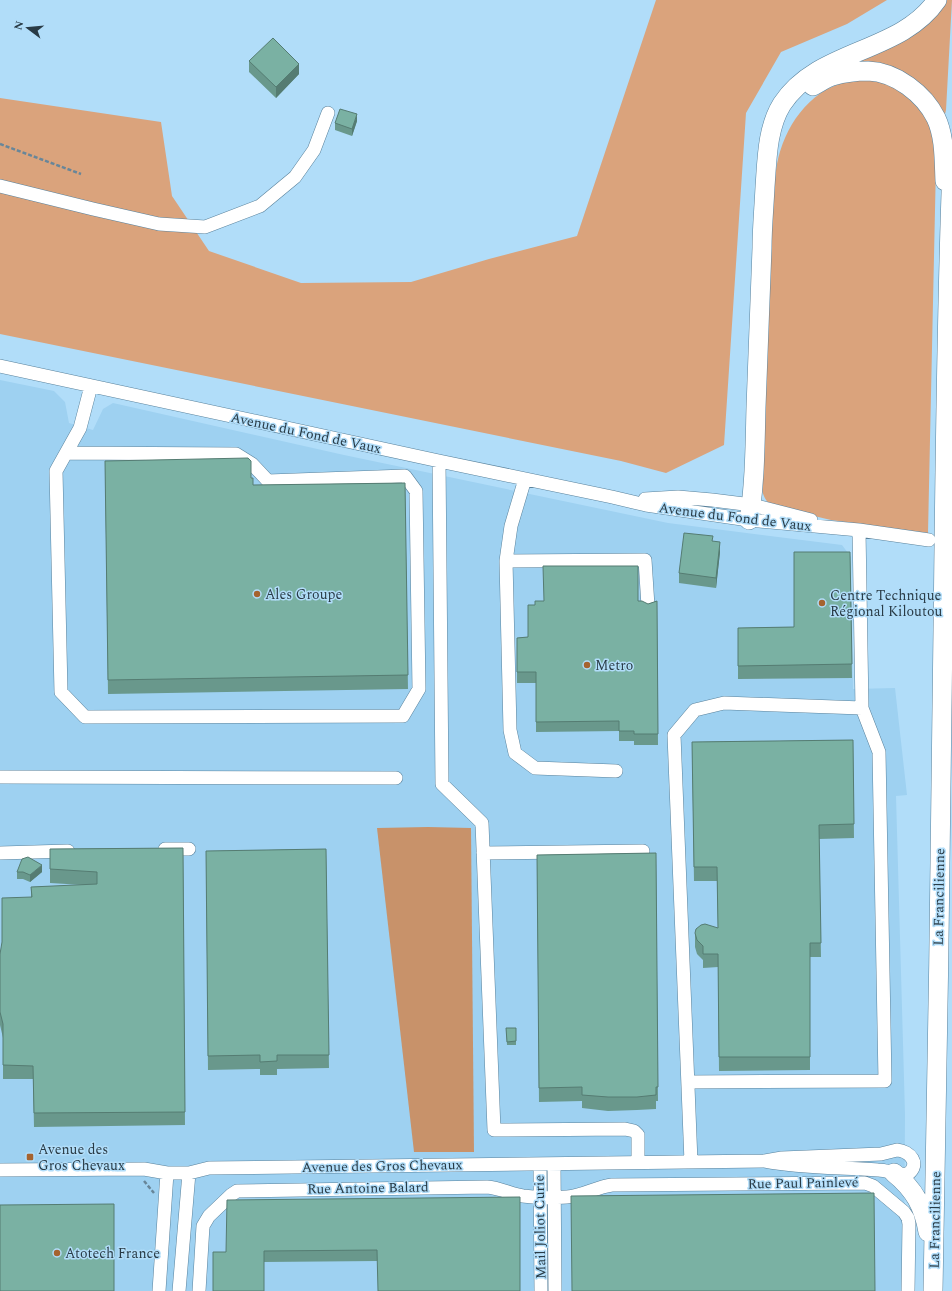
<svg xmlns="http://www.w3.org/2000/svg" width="952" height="1291" viewBox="0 0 952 1291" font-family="Spectral,serif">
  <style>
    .built { fill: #9ed1f1 }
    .green { fill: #daa37c }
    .forest { fill: #c8926a }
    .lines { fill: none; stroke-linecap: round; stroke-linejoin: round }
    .minor-casing { stroke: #59829c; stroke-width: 14 }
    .highway-casing { stroke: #59829c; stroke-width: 20 }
    .path { stroke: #688699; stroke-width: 2.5; stroke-dasharray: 4 2; stroke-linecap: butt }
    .minor { stroke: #fff; stroke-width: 13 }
    .highway { stroke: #fff; stroke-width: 19 }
    .wall { fill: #69988c }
    .shaded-wall { fill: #557c72 }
    .building { fill: #7ab1a3; stroke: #557c72 }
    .poi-dot { fill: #a5632f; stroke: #b1ddf9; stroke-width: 1.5 }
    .labels { text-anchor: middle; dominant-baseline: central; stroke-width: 3; stroke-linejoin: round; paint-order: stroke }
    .street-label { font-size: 14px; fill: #293b46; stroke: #b1ddf9 }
    .poi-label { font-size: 14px; fill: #293b46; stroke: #b1ddf9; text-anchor: start }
  </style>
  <rect width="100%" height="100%" fill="#b1ddf9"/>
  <path class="built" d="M0,380L54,391L65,402L69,423L93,430L103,409L113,403L344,455L668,523L842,545L851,557L853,689L895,688L907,795L896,796L905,1114L904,1291H0Z"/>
  <path class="green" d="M656,0H887L847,24L781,52L746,113L724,445L666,473L621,461L0,334V98L161,122L172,196L209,251L301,283L411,282L489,259L577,236Z
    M946,0H952L946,110L945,114H942L853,60Z
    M867,80L885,83L904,92L927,117L934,135L936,164L928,533L831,520L772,506C763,499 762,492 761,481L773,198C774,187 775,175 777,164C784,128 808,91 846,82C853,80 860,81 867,80Z"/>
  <path class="forest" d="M428,827L471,828L474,1152H414L377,828Z"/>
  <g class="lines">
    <g class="minor-casing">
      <path id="minor" d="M0,186L93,209L159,224L205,227L260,206L295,177L314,150L328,113
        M0,366L439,461L612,497L646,505L749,520L859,530L929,540
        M66,453L236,454L252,464L268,481L405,476L416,491L419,689L403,716L85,717L61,692L56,471L80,428L91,386
        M439,461L442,784L482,823L494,1130L625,1129L634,1131L638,1135V1163
        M525,479L511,526L506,561L510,730L515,753L535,768L616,771
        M645,499L678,497L712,500L752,505L811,520
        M506,561L645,560L648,606
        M0,777L396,778
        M165,849H189
        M0,853L68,851
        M483,853L643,851
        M688,1082L885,1081L879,752L862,708
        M897,1150C910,1151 921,1164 908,1174C899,1176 888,1170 878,1170C840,1167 802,1168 765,1161L782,1158L881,1154Z
        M691,1162L674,735L695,710L724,703L862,708L859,530
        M540,1164L541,1291
        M554,1164L555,1291
        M0,1170L144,1169L167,1173H189L209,1168L765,1161
        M159,1291L167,1173
        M179,1291L189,1173
        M199,1291L203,1226L209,1216L231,1195L237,1191L487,1187C500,1188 511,1194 523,1196C537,1198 553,1198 567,1197C583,1196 596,1187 612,1185L865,1183L873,1186L904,1212L908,1218L909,1224L908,1291"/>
    </g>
    <g class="highway-casing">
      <path id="highway" d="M813,86C819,83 826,78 832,76C843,73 857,71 868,71C896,72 924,94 936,118C945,137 944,161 945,181
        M749,520C755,483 755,445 756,407C758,354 760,301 762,248C762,228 764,208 765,187C767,160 767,128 782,104C819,48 900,54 937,0
        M894,1173C914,1189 924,1207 928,1232
        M933,1291C938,1071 940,850 943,630C945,475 946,321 952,166"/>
    </g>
    <path class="path" d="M0,144L81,174
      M144,1181L154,1193"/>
    <use href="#minor" class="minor"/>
    <use href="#highway" class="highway"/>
  </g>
  <path class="wall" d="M249,61L299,74L276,98L249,72Z
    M357,121L352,136L335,130V123Z
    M105,461L251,478L253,485L405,483L408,689L108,694Z
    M713,542L720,552L716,588L679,583V573Z
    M850,552L852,678L738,679V628L794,627Z
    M638,601L648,604L657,601L658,745H634V741H619V731L536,732V683H517V638L528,637Z
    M853,740L854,838L819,839L821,957H810V1070L719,1071L718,967L703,968V960L697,954L695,947V933L718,928L717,881H694L692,742Z
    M183,848L185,1125L34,1127L33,1079H3V1038L0,1025V954L31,897V887L83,885L50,883V849Z
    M326,849L329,1068L277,1069V1075H260V1069L208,1070L206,851Z
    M656,853L658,1101H656V1109L637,1110L608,1111L582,1108V1101L539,1102L537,855Z
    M17,872H42L30,882L23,879H17Z
    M506,1028H516V1045H507Z
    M520,1197L377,1261L264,1262L226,1252Z"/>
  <path class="shaded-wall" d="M299,64V74L276,98V87Z
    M357,114V121L352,136V129Z
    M720,542V552L716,588V578Z
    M42,865V872L30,882V875Z"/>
  <path class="building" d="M273,38L299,64L276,87L249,61Z
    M340,109L357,114L352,129L335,123Z
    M248,458L251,461V478H253V485L405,483L408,675L108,680L105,461Z
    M684,533L713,536L712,541L720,542L716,578L679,573Z
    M794,552H850L852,664L738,666V628L794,627Z
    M543,566H638V601H642L648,604L657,601L658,734H634V731H619V721L536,722V672H517V638L528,637V605H535V601H544Z
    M853,740L854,824L819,825L821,943H810V1057H719L718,954H703V946L697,940L695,933L696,929L701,925L705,924L718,928L717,867H694L692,742Z
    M183,848L185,1112L34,1113L33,1066L3,1065V1024L0,1012V954L2,942V898L32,897L31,887L97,884V872L50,869V849Z
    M326,849L329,1055H277V1061L260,1062V1055L208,1056L206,851Z
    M656,853L658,1087H656V1095L637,1097H608L582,1095V1087L539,1088L537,855Z
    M28,857L42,865L30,875L23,872H17L22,859Z
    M506,1028H516V1041L507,1042Z
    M874,1193L875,1291H572L571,1196Z
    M520,1197V1291H378L377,1250L264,1251V1291H213V1252H226L227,1200Z
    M114,1204V1291H0V1205Z"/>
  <g class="poi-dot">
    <circle cx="257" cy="594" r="4"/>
    <circle cx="822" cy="603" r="4"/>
    <circle cx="587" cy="665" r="4"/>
    <rect x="26" y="1153" width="8" height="8" rx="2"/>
    <circle cx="57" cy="1253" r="4"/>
  </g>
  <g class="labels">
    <g class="street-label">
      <text transform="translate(306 433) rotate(12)">Avenue du Fond de Vaux</text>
      <text transform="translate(735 517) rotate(7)">Avenue du Fond de Vaux</text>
      <text transform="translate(939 897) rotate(-89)">La Francilienne</text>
      <text transform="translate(382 1166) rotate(-1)">Avenue des Gros Chevaux</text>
      <text transform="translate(803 1183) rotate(-1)">Rue Paul Painlevé</text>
      <text transform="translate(368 1188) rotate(-1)">Rue Antoine Balard</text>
      <text transform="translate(935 1220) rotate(-89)">La Francilienne</text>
      <text transform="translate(540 1227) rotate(-91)">Mail Joliot Curie</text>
    </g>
    <g class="poi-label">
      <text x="265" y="594">Ales Groupe</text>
      <text x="830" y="595">Centre Technique<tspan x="830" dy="16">Régional Kiloutou</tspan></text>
      <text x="595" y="665">Metro</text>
      <text x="38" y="1149">Avenue des<tspan x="38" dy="16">Gros Chevaux</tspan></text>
      <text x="65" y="1253">Atotech France</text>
    </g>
  </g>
  <g transform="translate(28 28) rotate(286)" stroke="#b1ddf9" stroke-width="3" paint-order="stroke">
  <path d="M0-3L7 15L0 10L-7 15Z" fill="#293b46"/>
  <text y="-6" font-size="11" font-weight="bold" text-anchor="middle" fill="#293b46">N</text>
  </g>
</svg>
